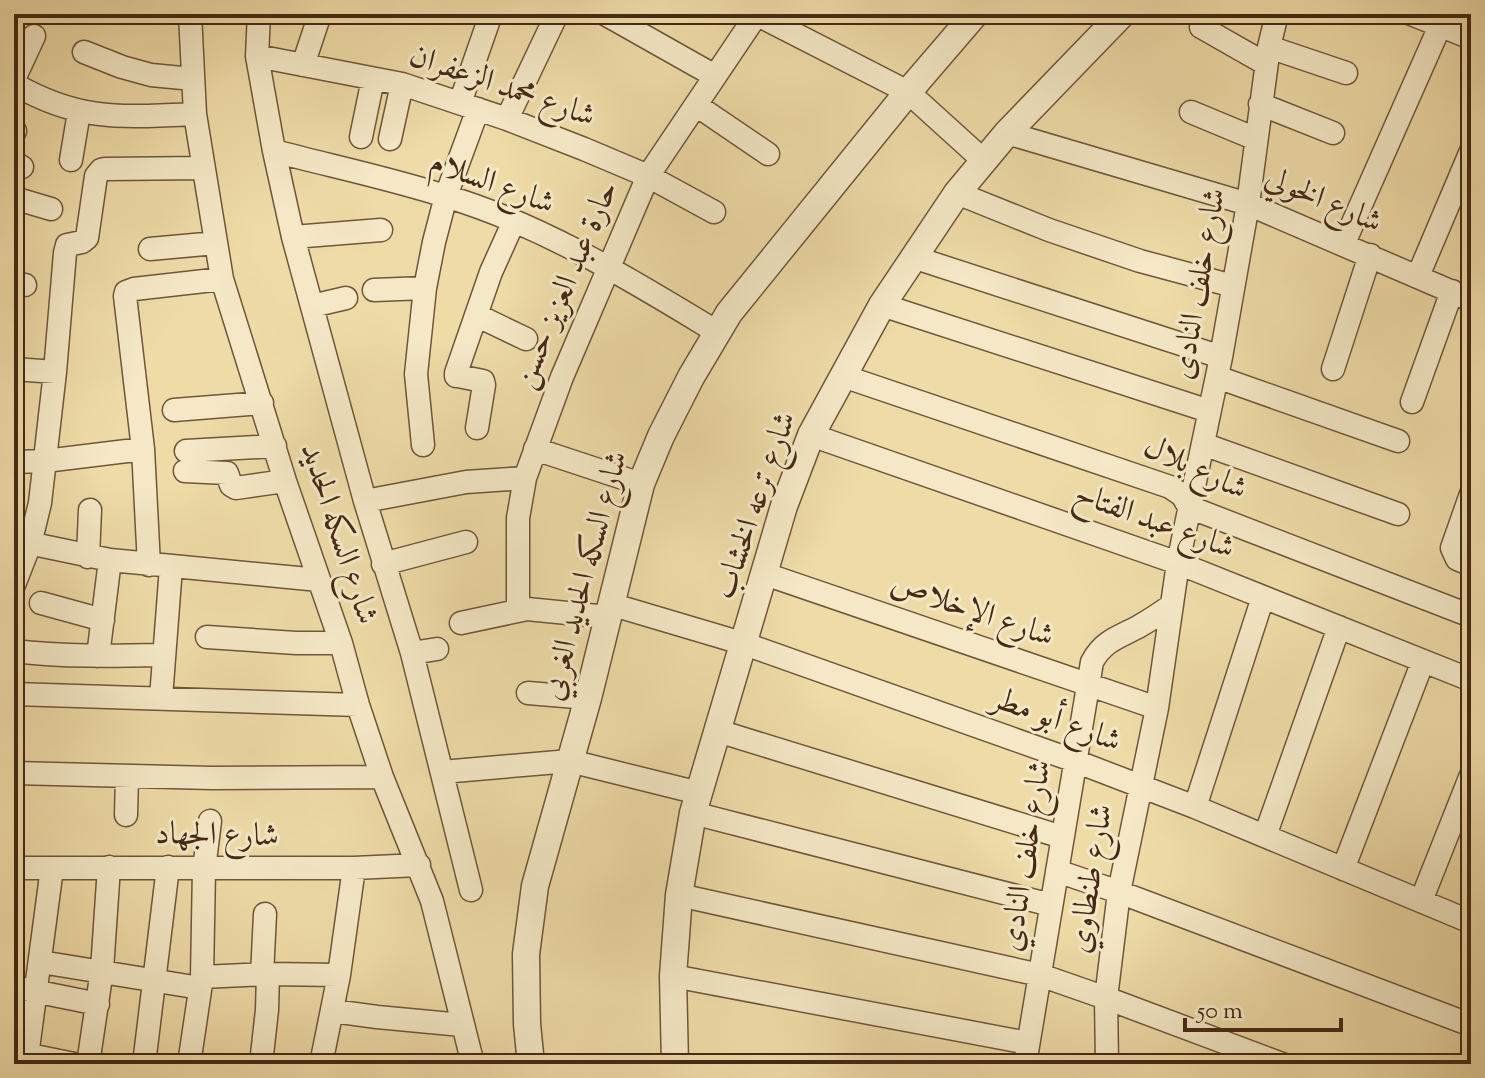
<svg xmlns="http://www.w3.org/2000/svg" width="1485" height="1078" viewBox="0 0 1485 1078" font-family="'Sorts Mill Goudy',Amiri,serif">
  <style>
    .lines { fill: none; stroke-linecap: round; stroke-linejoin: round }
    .minor-casing { stroke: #705639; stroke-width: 25 }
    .tertiary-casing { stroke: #705639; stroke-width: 29 }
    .minor { stroke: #f4e8c6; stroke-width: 22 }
    .tertiary { stroke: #f4e8c6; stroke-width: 26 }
    .labels { text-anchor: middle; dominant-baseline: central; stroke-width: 6; stroke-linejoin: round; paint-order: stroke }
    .street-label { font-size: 32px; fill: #462914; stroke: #f4e8c6 }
  </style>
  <rect width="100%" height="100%" fill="#eedba8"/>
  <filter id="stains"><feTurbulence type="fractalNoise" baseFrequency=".0025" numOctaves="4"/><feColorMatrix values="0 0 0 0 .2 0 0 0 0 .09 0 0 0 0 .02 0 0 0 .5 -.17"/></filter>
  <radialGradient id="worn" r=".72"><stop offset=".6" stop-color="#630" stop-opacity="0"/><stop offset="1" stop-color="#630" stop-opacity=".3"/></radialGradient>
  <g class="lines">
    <g class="minor-casing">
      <path id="minor" d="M190,14L195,114L222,279L285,481L341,643L358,705L382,777L432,901L473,1064
        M259,14L257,56L274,151L293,237L365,501L412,653L471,890
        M605,14L715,76
        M756,14L908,92L983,160
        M1411,14L1471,38
        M1201,27L1266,64
        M1269,47L1346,73
        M84,52L122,67L151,75L193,79
        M257,56L402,84L507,119L584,149L648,176L714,212
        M303,65L320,14
        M14,79L34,36
        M14,84C80,122 122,117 195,114
        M460,103L491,14
        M1260,104L1333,133
        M696,105L768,154
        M1191,112L1256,139
        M507,119L557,14
        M14,133L15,131
        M1007,133L1248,204L1471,300
        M361,137L373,79
        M390,139L402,84
        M274,151C331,166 389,178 445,196C543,225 631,280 717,332
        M71,160L79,112
        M14,162L22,167
        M957,193L1049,230L1140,261L1233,286
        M14,198L51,209
        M293,237L381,230
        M1344,243L1440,26
        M150,249L216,243
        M913,257L1221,357
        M1418,276L1471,151
        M14,284L25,285
        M374,290L425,288
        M882,305L1209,411
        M312,306L346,298
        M476,315L526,339
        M14,369L55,372
        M1333,369L1370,255
        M843,376L1170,487L1182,495L1189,507L1471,616
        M1217,377L1398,441
        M1412,402L1452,291
        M174,410L262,403
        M477,428L484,385L483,381L458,376H456V373L491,272L514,221
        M811,435L1178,563L1471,680
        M1203,444L1398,514
        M423,445L416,374L425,288L434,242L446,196L478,109
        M535,449L641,484
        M186,451L275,446
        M14,462L45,461L143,449
        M185,471L227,473L231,485L236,488L285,481
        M1471,494L1452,548L1457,559L1471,565
        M365,501L466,482L525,478
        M14,540L110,560L319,580
        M88,557L90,510
        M383,564L466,542
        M149,565L143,449L125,296L126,292L134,289L222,279
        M765,574L1157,708
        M14,585L30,544L40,503L55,372L65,253L67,245L82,242L87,238L96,176L101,170L105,169L203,168
        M41,603L103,620
        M610,604L745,644L1075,761L1195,807L1471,922
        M518,610V518L525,478L562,377L648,176L757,14
        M461,623L527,609L608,617
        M207,637L296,643H341
        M14,651C64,657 113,656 163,655
        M412,653L437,649
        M98,656L110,560
        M528,693L588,698
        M14,694L358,705
        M161,698L171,567
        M718,731L1062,837
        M442,772L570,761L699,793
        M14,773L212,778L382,777
        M1195,807L1263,597
        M693,813L1051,905
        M126,815L127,776
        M1265,836L1339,627
        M14,868H354L419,865
        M1343,869L1423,661
        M1057,871L1119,892L1471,1025
        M679,895L1040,975L1106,998L1282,1064
        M1421,901L1471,775
        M41,962L200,988
        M262,975L265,914
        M673,976L1028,1043
        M202,977L268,974L339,975
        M14,987L98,1004
        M333,1011L377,1017L462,1025
        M15,1052L74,1064
        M262,1055L267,1010L268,974
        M26,1064L52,868
        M88,1064L102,970L109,867
        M144,1064L168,867
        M189,1064L202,977L204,869L210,821
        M321,1064L339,975L354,868
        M1025,1064L1092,662C1103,641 1119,637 1138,627C1150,620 1161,613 1172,605
        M1107,1064L1106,998L1119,892L1157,708L1178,563L1221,357L1248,204L1269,47L1277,14"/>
    </g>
    <g class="tertiary-casing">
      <path id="tertiary" d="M531,1064L527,1024L526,954L535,886L588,698L641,484L661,436L691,377L729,313L908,92L975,14
        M675,1064L673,976L679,895L693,813L784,506L811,435L882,305L957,193L1007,133L1122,14"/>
    </g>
    <use href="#minor" class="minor"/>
    <use href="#tertiary" class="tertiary"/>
  </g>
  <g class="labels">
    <g class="street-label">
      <text transform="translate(502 87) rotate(19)">شارع محمد الزعفران</text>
      <text transform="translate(492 184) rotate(20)">شارع السلام</text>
      <text transform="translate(1323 201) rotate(23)">شارع الخولي</text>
      <text transform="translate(1200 284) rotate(-80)">شارع خلف النادى</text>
      <text transform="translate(567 285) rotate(-67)">حارة عبد العزيز حسن</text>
      <text transform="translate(1195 469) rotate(25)">شارع بلال</text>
      <text transform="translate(756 506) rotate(-71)">شارع ترعه الخشاب</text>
      <text transform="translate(1154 522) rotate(20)">شارع عبد الفتاح</text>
      <text transform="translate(338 534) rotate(72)">شارع السكه الحديد</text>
      <text transform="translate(586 576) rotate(-75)">شارع السكه الحديد الغربي</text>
      <text transform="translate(972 611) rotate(19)">شارع الإخلاص</text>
      <text transform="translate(1056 721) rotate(20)">شارع أبو مطر</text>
      <text transform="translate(217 836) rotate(1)">شارع الجهاد</text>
      <text transform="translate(1027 856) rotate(-81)">شارع خلف النادي</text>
      <text transform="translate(1092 879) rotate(-81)">شارع طنطاوي</text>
    </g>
  </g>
  <rect width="1485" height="1078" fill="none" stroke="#eedba8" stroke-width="48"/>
  <rect x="16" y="16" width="1453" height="1046" fill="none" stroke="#462914" stroke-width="4"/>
  <rect x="24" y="24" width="1437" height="1030" fill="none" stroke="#462914" stroke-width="2"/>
  <path d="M1185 1018v12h156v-12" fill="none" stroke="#462914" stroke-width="4"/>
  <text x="1197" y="1018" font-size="24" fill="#462914" stroke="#f4e8c6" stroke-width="6" paint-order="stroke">50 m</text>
  <rect width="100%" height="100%" filter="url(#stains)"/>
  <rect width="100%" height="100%" fill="url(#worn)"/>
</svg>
